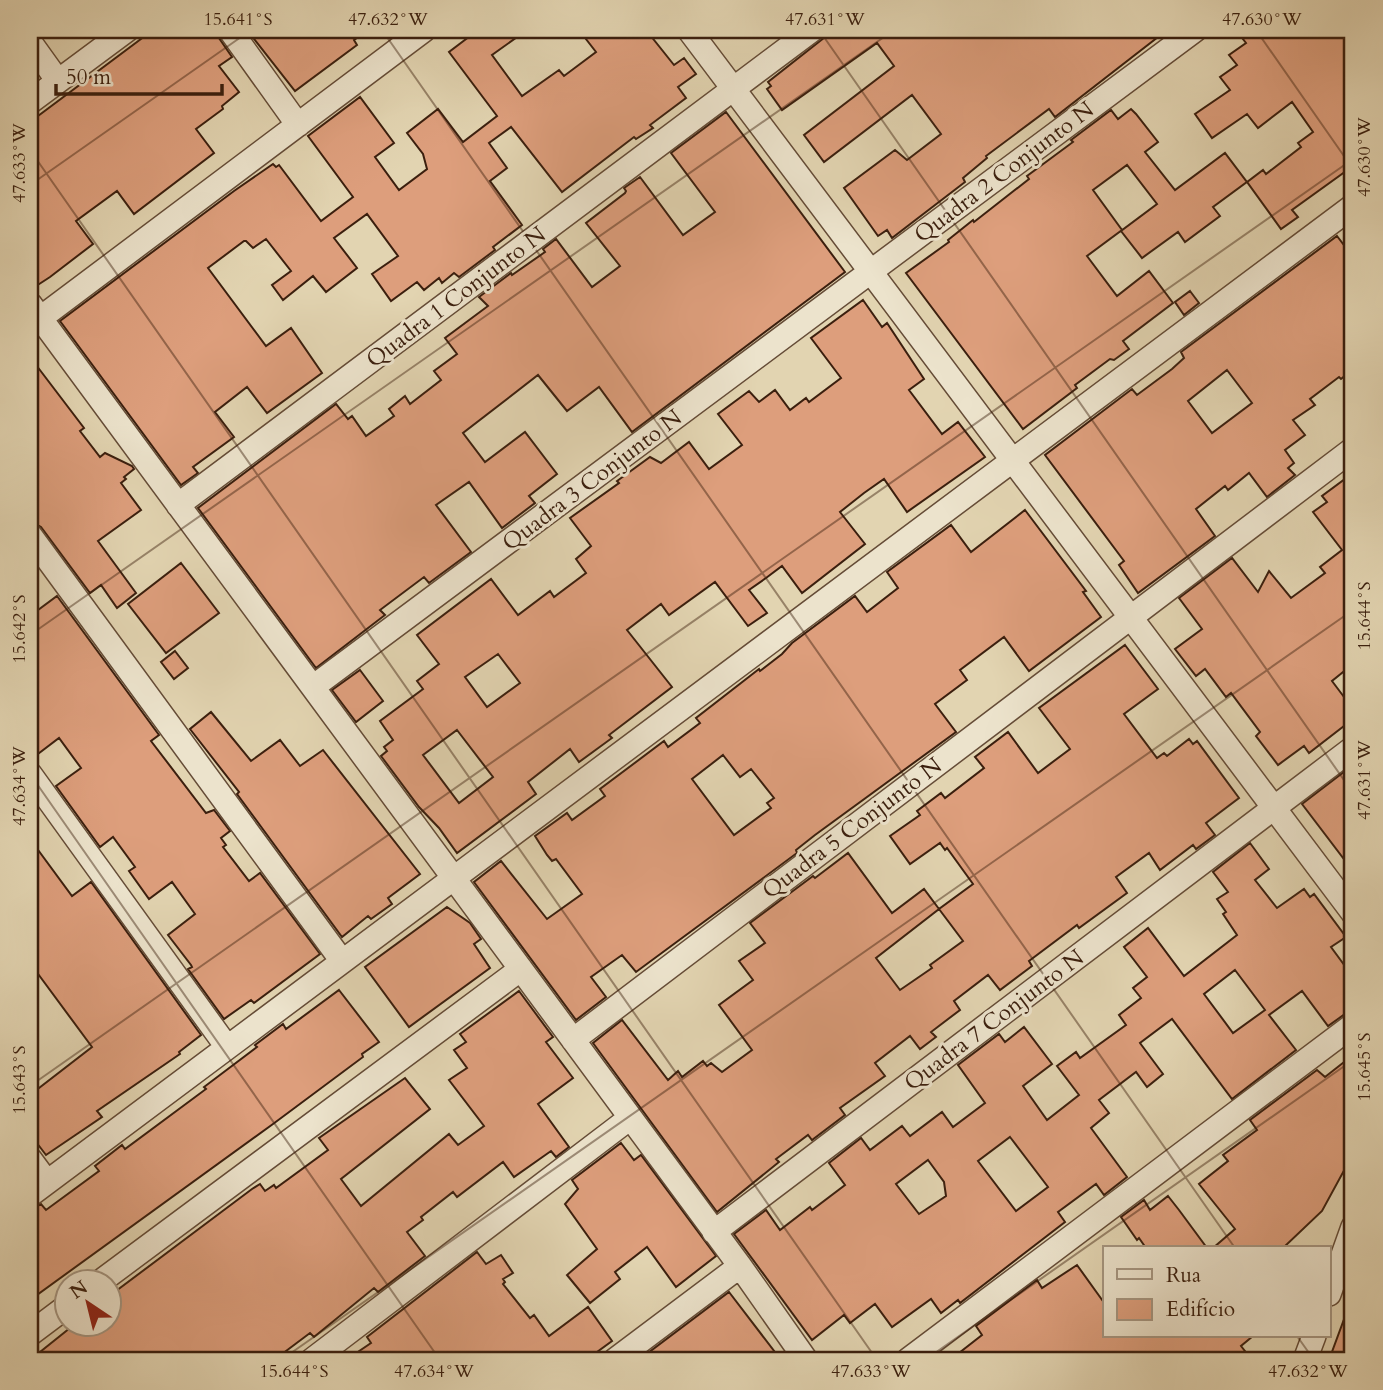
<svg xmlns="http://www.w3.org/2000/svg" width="1383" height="1390" viewBox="0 0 1383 1390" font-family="Cardo,serif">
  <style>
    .building { fill: #dd9e7c; stroke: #3b1f0e; stroke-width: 2; fill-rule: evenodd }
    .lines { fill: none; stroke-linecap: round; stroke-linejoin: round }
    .minor-casing { stroke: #654c37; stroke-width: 26 }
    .minor { stroke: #ece3cc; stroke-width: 23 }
    .ticks { fill: none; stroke: #3b1f0e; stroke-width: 2; stroke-opacity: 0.45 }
    .labels { text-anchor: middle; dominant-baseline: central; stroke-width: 6; stroke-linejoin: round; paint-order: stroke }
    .street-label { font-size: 23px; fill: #3b1f0e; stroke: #ece3cc }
    .neatline { fill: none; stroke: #3b1f0e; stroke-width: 2.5 }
    .ticks-label { font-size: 18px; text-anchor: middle; fill: #3b1f0e }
  </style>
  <rect width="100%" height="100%" fill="#e2d4b1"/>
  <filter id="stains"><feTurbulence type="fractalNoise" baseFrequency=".00286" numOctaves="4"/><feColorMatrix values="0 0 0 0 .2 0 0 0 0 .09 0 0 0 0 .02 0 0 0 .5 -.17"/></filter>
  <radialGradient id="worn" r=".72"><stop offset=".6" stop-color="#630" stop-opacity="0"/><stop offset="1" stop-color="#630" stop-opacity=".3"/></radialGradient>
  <path class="building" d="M153,30H216L219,38L232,57L219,66L239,92L222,106L223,109L196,129L214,153L134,214L117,191L76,221L93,244L50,277L30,290V122Z
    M247,30H369L354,40L357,45L295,91Z
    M478,30H527L492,55L522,96L559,70L564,76L596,52L579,30H646L674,65L684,58L696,74L678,87L686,98L650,125L653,128L636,139L634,137L562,192L511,127L489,143L507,168L490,181L522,225L493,247L495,250L459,277L454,273L442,283L439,278L424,290L417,282L391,301L372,274L398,256L367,214L334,238L357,268L326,292L313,276L283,300L272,285L291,271L266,239L253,248L246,241H244L208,268L266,346L291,328L322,373L267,413L247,387L215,412L234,437L193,467L198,473L181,485L60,321L234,191L273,164L276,167L279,165L321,221L353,197L308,136L360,97L394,143L375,157L399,190L427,169L423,154L407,133L438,109L463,142L497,116L449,52Z
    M834,30H1167L1055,117L1049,109L986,156L987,158L963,178L965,182L892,238L887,230L878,236L844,188L895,150L907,160L941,134L912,95L824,162L804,135L894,66L877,43L782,110L767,89L771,86L768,82Z
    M1236,30H1353V166L1292,210L1298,217L1281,229L1247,182L1213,207L1220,216L1185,242L1178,232L1142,258L1121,231L1157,204L1127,165L1093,190L1122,230L1087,256L1117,296L1149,271L1173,303L1123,341L1129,349L1114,360L1110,359L1075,385L1077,388L1023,429L906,273L949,242L948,240L973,220L974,222L1029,179L1027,176L1073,142L1071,140L1111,110L1118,119L1131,109L1136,114L1158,142L1145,152L1175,190L1225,153L1247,182L1263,170L1266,174L1301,147L1298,143L1313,132L1292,102L1258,128L1247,114L1212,138L1195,114L1230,90L1220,77L1237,65L1229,55L1246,43Z
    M726,112L845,272L632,432L599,387L567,411L538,375L463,433L485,462L525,432L557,474L529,496L535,503L502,528L469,482L436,505L471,552L429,583L424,577L380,610L385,615L316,668L198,508L336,404L348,419L352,416L366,436L394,416L389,409L405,396L410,404L441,380L434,371L457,354L445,338L488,306L479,297L511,273L512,275L545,252L543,249L556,239L592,287L620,266L586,223L625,193L626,191L624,188L640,177L683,235L715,212L671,153Z
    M1337,236L1353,257V369L1341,379L1339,377L1310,399L1315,405L1293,420L1305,435L1285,450L1294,463L1288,468L1295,475L1267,497L1249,473L1228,490L1225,486L1196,509L1215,536L1138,593L1119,565L1124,561L1045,455L1132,389L1137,395L1172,369L1184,358L1181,352ZM1227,370L1252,403L1212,433L1188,401Z
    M1190,291L1199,303L1184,315L1175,302Z
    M863,300L882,327L887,323L924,379L909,390L942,434L958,422L985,457L907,512L884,479L864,493L840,512L865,544L802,593L782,566L766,578L749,590L767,613L748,626L715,582L669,615L661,604L627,630L672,687L609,735L612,738L579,762L570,749L528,782L536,794L457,853L439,828L419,807L381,756L387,751L384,747L393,740L380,721L423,689L417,681L439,664L417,635L491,579L518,615L550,591L554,597L586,573L576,559L591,546L570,518L619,483L617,481L650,457L661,463L689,442L709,469L742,445L718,414L749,391L759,402L775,390L790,410L806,398L809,402L841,378L811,338ZM498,654L520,683L487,707L465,677ZM457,730L493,777L459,803L423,755Z
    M30,357L84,428L80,431L100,457L105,453L132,466L134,469L124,477L126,479L121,483L141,510L98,541L136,593L117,608L101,585L90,593L41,527L30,521Z
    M1353,473V664L1332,681L1353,709V719L1309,753L1304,746L1278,765L1256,736L1260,732L1231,693L1226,697L1205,669L1196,676L1175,649L1202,629L1179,598L1232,558L1258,592L1269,571L1291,598L1325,573L1320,567L1342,550L1313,512L1327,502L1322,496Z
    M1025,510L1086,591L1083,592L1101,617L1029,671L1004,637L960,670L967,680L935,704L956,732L815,835L796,850L797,853L636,972L622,955L591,977L606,997L576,1020L474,882L501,861L547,919L582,894L556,859L552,861L547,855L535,836L567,813L572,820L605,796L600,789L664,741L668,747L700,723L696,718L759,669L760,671L782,654L792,643L855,596L867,612L898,588L887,572L951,525L971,552ZM723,755L740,777L751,769L774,798L767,803L771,808L734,835L692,779Z
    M181,563L219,613L166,653L128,604Z
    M57,596L159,735L151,741L206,813L214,810L230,831L221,838L226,845L223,847L249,881L260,873L320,954L254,1003L251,1000L224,1019L188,969L192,967L191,965L168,935L195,914L172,882L149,899L129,871L135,867L113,837L100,847L56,786L81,768L59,738L30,760V616Z
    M1125,645L1158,689L1124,714L1157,758L1164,753L1167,756L1189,739L1193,744L1197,741L1239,798L1206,823L1215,835L1196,849L1193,845L1160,870L1149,853L1116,877L1127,893L1079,928L1077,925L1029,961L1032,966L1000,990L988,975L954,1001L960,1010L931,1032L936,1037L920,1049L910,1036L875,1063L885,1076L840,1108L845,1115L812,1140L808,1135L776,1159L779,1162L717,1212L593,1043L622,1020L668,1080L678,1071L682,1077L703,1061L707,1066L711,1063L722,1072L752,1050L719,1005L753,980L739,961L765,943L750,923L813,876L815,878L848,853L892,913L924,889L939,909L876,958L900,990L932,968L930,965L963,941L939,909L973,884L947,848L945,850L940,843L910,864L890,836L920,815L917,811L941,793L945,798L984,768L975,757L1008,732L1038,773L1070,749L1039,708Z
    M175,651L188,668L174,679L161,662Z
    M360,670L383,701L356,722L332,690Z
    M211,712L251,761L280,740L300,766L323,750L420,874L388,898L392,904L371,919L368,916L342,937L237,794L239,792L190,729Z
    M1353,765V871L1302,804Z
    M30,839L72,896L91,882L201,1035L179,1052L180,1054L97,1111L102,1117L46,1155L30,1134V1095L92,1047L30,963Z
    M1250,843L1269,869L1255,880L1277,908L1304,889L1310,897L1314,894L1346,937L1331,947L1353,977V1011L1345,1014L1328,1026L1302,991L1269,1015L1296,1050L1232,1099L1172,1019L1140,1043L1163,1074L1147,1087L1136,1072L1099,1100L1109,1113L1091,1128L1127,1177L1104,1195L1096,1184L1058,1212L1065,1222L960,1303L958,1300L941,1313L931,1299L892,1327L875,1304L850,1323L844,1315L812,1340L734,1234L766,1210L780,1230L810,1207L812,1210L845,1185L829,1163L861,1138L870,1150L902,1126L910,1136L942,1112L953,1127L985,1103L958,1065L999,1034L1005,1042L1024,1027L1052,1064L1023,1086L1047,1120L1079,1095L1057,1066L1076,1052L1080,1058L1126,1025L1119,1015L1141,998L1133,988L1147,977L1124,947L1148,928L1184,976L1237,935L1223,914L1226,912L1217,899L1228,892L1213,872ZM1235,970L1265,1010L1233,1033L1204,994ZM1010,1137L1048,1187L1016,1211L978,1161ZM928,1160L944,1182L946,1196L919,1214L896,1184Z
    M447,907L470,923L481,939L474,944L490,968L409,1027L365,967Z
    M339,990L379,1042L362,1054L363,1057L273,1124L30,1300V1211L41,1204L46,1210L99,1171L95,1166L122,1145L125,1149L206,1089L204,1087L257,1047L255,1045L283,1024L286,1029Z
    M519,991L553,1037L546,1042L573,1078L538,1104L569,1147L556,1157L551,1151L514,1177L503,1162L457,1197L453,1192L421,1217L423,1220L407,1232L425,1256L378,1292L374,1288L314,1337L310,1333L274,1360H30L75,1324H108V1297L252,1189L260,1184L265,1191L274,1185L276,1188L328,1150L319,1138L405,1078L430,1109L341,1179L361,1206L449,1134L458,1145L484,1126L449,1080L467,1068L454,1050L466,1042L460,1034Z
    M1353,1055V1101L1345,1108L1353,1117V1154L1322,1211L1283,1248H1213L1235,1229L1199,1184L1228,1161L1223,1155L1257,1130L1250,1120L1317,1070L1325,1077Z
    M621,1143L634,1160L641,1155L716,1256L676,1287L647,1247L615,1272L620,1279L590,1303L567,1275L597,1249L565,1204L578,1189L572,1180Z
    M1168,1196L1179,1210L1207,1248H1146L1139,1238L1137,1240L1121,1217L1144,1200L1150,1210Z
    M477,1252L486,1264L501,1255L513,1273L503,1279L505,1282L503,1284L530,1318L534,1315L549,1336L588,1307L612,1341L586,1360H346L371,1343L367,1337Z
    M1077,1265L1105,1304V1336H1253L1241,1346L1252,1360H1125L1122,1356L1116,1360H950L982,1335L976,1326L1037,1280L1042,1288Z
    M729,1292L781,1360H654L648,1353Z
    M1350,1303L1353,1304V1360H1329Z"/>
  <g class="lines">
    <g class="minor-casing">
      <path id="minor" d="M230,30L298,125
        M689,30L1353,913
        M30,42L58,81
        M30,102L127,30
        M30,304L740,1266L806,1360
        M30,326L424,30
        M178,505L812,30
        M30,535L342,961
        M313,687L1195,30
        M30,774L227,1047
        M573,1040L1353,449
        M30,1159L47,1182
        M30,1195L1353,206
        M714,1232L1353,748
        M100,1282L521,969
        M1329,1294L1353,1227
        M30,1334L66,1307
        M312,1360L630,1118
        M615,1360L740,1266
        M908,1360L1353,1025
        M1305,1360L1314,1336"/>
    </g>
    <use href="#minor" class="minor"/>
  </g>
  <path class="ticks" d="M382,30L1235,1248M819,30L1353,793M1256,30L1353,169M30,150L877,1360M30,185L251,30M30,635L894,30M30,774L440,1360M30,1086L1353,159M1297,1336L1314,1360M281,1360L1353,610M925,1360L1353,1060"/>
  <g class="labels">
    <g class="street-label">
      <text transform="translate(1004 172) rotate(-37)">Quadra 2 Conjunto N</text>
      <text transform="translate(456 297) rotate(-37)">Quadra 1 Conjunto N</text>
      <text transform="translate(592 480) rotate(-37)">Quadra 3 Conjunto N</text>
      <text transform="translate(852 828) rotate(-37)">Quadra 5 Conjunto N</text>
      <text transform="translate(994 1020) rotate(-37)">Quadra 7 Conjunto N</text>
    </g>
  </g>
  <rect width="1383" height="1390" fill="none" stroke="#e2d4b1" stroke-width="77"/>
  <rect x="1103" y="1246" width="228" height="91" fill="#ece3cc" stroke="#a59580" stroke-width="2"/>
  <rect x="1117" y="1269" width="35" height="10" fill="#ece3cc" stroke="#a59580" stroke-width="2"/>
  <text x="1166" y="1282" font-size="21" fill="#3b1f0e">Rua</text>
  <rect x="1117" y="1299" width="35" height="21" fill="#dd9e7c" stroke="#a59580" stroke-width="2"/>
  <text x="1166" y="1316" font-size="21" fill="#3b1f0e">Edifício</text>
  <g transform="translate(88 1303) rotate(325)"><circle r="33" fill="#ece3cc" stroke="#a59580" stroke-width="2"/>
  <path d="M0-5L12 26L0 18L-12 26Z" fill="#8f2418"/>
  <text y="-10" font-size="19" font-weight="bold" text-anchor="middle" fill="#3b1f0e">N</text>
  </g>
  <path d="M56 84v10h166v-10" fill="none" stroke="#3b1f0e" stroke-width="3.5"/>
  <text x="66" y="84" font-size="21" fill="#3b1f0e" stroke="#ece3cc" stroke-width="5" paint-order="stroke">50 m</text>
  <rect x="38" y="38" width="1306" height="1314" class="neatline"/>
  <g class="ticks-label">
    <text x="238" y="25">15.641°S</text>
    <text x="388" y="25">47.632°W</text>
    <text x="825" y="25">47.631°W</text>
    <text x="1262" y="25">47.630°W</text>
    <text transform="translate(1364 157) rotate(-90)" y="6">47.630°W</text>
    <text transform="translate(19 163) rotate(-90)" y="6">47.633°W</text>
    <text transform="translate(1364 616) rotate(-90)" y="6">15.644°S</text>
    <text transform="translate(19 629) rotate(-90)" y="6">15.642°S</text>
    <text transform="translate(1364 780) rotate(-90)" y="6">47.631°W</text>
    <text transform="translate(19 786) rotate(-90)" y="6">47.634°W</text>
    <text transform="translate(1364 1067) rotate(-90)" y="6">15.645°S</text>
    <text transform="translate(19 1080) rotate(-90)" y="6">15.643°S</text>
    <text x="294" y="1377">15.644°S</text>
    <text x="434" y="1377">47.634°W</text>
    <text x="871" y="1377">47.633°W</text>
    <text x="1308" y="1377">47.632°W</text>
  </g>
  <rect width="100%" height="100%" filter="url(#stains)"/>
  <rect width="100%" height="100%" fill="url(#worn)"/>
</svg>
